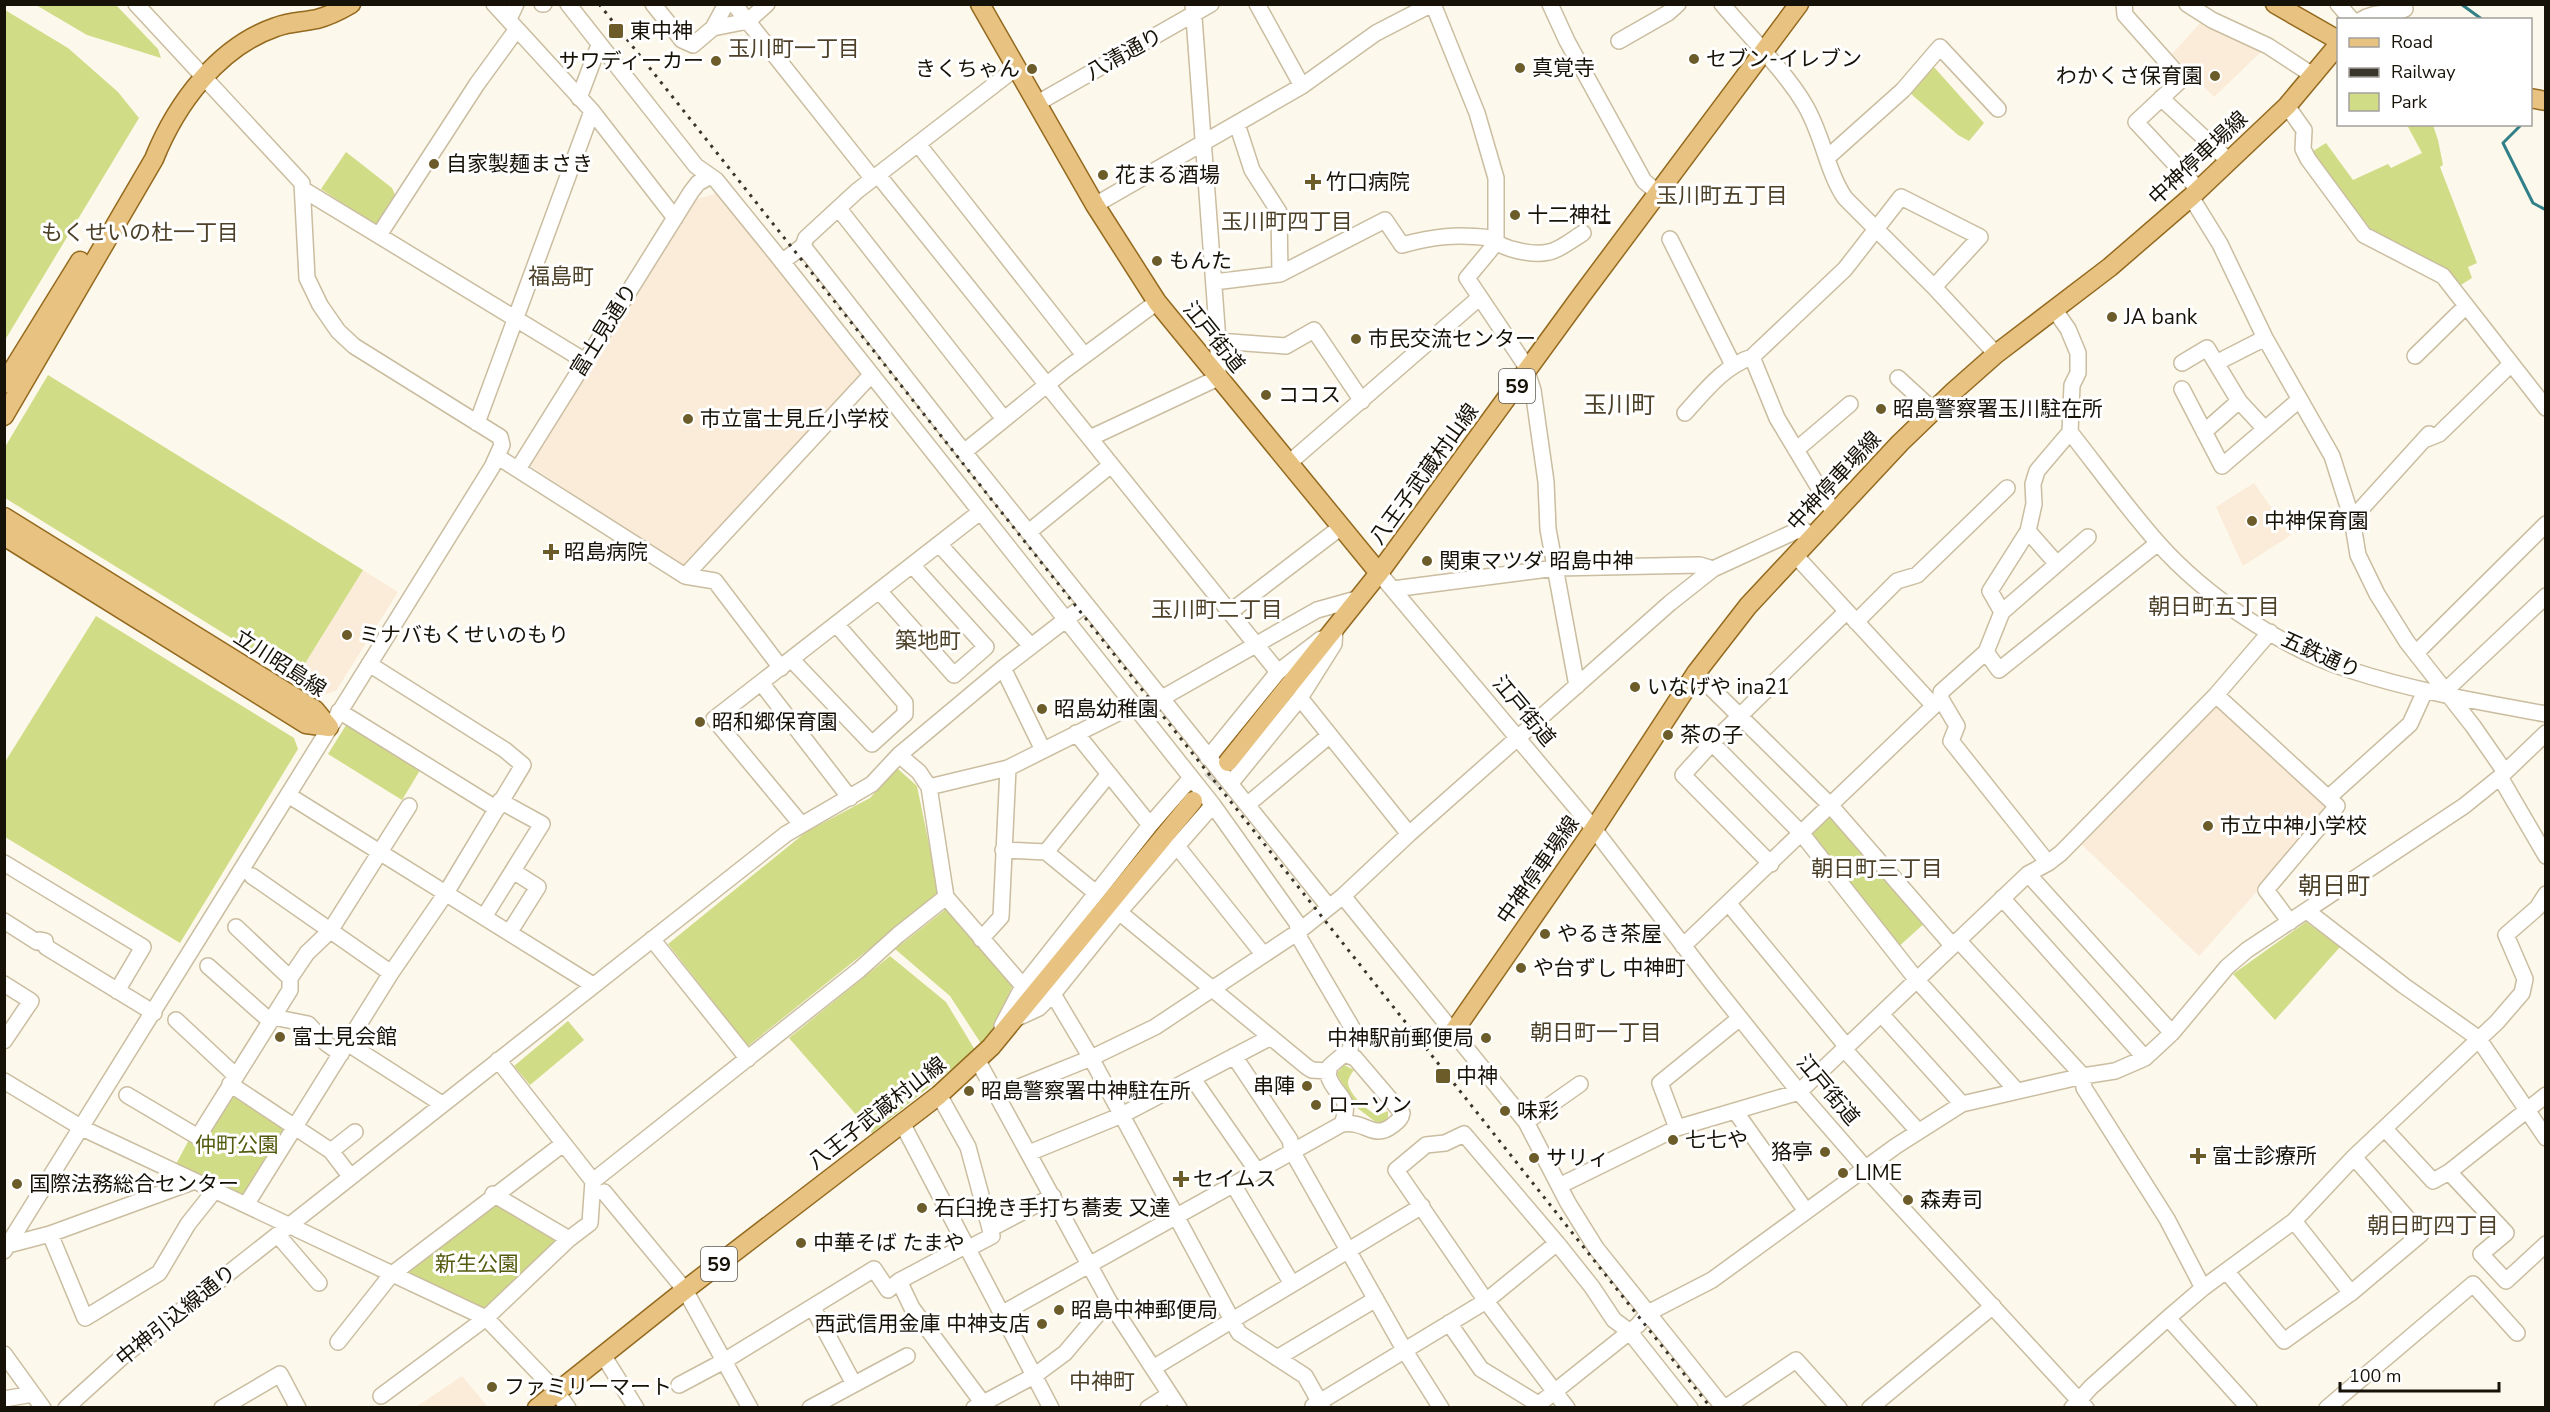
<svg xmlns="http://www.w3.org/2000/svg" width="2550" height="1412" viewBox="0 0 2550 1412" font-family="'Nunito Sans','Noto Sans JP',sans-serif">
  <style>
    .education { fill: #fbecd9 }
    .green { fill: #d0dc86 }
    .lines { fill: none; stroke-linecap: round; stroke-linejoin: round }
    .stream { stroke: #308187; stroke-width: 3 }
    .major-tunnel { stroke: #dad6ca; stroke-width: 18; stroke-dasharray: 18 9; stroke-linecap: butt }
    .minor-casing { stroke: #cabda0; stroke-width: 18 }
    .major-casing { stroke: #946a1f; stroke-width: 21 }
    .minor { stroke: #fff; stroke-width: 15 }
    .major { stroke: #e8c280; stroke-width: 18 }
    .rail { stroke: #3b362c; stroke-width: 3; stroke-dasharray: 3 6; stroke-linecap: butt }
    .poi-dot { fill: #6b5c29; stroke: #fff; stroke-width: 2 }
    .labels { text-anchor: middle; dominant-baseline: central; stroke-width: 6; stroke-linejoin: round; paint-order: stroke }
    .shield { fill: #fff; stroke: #5d5952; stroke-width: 1.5 }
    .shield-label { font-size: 20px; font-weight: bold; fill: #171208 }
    .poi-label { font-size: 21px; fill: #171208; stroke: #fff; text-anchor: start }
    .street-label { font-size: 21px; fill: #171208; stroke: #fff }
    .park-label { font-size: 21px; fill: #545b0e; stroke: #fff }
    .neighbourhood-label { font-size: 22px; fill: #4d4229; stroke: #fff }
    .quarter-label { font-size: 24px; fill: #4d4229; stroke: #fff }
  </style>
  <rect width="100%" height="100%" fill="#fdf8ec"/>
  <path class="education" d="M2202,21L2262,51L2214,97L2172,54Z
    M718,193L862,373L684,567L529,465L690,201Z
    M2254,483L2291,535L2243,566L2216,507Z
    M363,570L398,592L336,691L323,695L296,678Z
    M2215,700L2333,807L2199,956L2082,845Z
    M462,1376L488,1407H416Z"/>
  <path class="green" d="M36,5H116L158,49L161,58L87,35Z
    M5,10L68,48L118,92L139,118L5,340Z
    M1933,66L1984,123L1969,141L1958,135L1910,93Z
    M2407,125H2433L2438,140L2443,165L2440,167L2477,263L2468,267L2472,278L2456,288L2365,231L2310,153L2326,143L2353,180L2388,164L2391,168L2422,153Z
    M346,152L392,188L396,197L377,223H372L321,189Z
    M48,375L363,570L296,678L5,498V447Z
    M96,616L294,738L298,749L180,943L5,837V762Z
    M348,722L422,767L402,800L328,754Z
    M897,768L917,786L939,893L748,1046L668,944L806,832L870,798Z
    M1832,810L1927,921L1896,949L1807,835Z
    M946,909L1013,985L988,1039L982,1045L950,996L895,949Z
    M2306,922L2340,947L2275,1020L2233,974Z
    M890,956L946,1002L975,1050L872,1133L789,1038Z
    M568,1021L584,1040L530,1085L514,1066Z
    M1344,1065L1354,1070C1352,1073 1348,1078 1348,1083C1349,1094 1368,1112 1378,1115L1388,1111V1117L1386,1121L1377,1123L1352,1104C1352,1090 1340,1085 1337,1073Z
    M234,1090L289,1125L244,1196L176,1164L190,1138Z
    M494,1199L560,1242L485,1313L401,1275Z"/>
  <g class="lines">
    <path class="stream" d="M2461,4L2483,20
      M2522,124L2503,143L2533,203L2546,210"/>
    <path class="major-tunnel" d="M1193,801L1228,762"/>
    <g class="minor-casing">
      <path id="minor" d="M494,4L592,111L675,218
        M542,4H544
        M568,4L696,166L716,180L776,254L1213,805L1297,923L1300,939L1354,1031L1349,1054
        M653,4L682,40L693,45L713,28L748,21L767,4
        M734,4L873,179
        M1257,4L1302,86
        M1433,4L1477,113L1496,178V243L1467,278L1524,363L1533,390L1546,482L1548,529L1577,686
        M1550,4L1567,41L1644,181L1658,193
        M1722,4C1748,35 1785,71 1805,105C1823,135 1827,172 1845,198L1934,287L1996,354
        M2124,4L2125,15L2182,79L2136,122L2199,190
        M2187,4L2212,20L2268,46L2314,76
        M2338,4L2352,20
        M509,19L516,4
        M2361,20C2376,10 2390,16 2405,9
        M713,28L726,4
        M1619,41L1668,13L1678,4
        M579,98L599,45
        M2161,98L2229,161
        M1036,104L1211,4
        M2287,106L2304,130L2303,149L2308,159L2364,235L2443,276L2546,408
        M1237,124L1252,170L1279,212L1280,274
        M918,144L1084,355
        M1828,157L1903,90L1940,47L1998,109
        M878,175L1278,672
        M304,190L585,361
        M2191,197L2220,244L2265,338L2332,456L2352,519L2358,555L2377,594L2407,642L2473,726L2505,772
        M1095,205L1302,86L1376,33L1432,4
        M839,209L1004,419
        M379,235L477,84L517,29
        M1670,239L1733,365
        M803,246L964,452L1329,907
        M782,262L803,246L806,238L857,191L1016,68
        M1214,282L1280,274L1385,220L1402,245C1435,236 1456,234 1491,238C1501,249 1533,256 1549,252C1560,250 1573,239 1583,233
        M1218,341L1286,346L1314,330L1362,401
        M2415,356L2466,306
        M1752,357L1777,418L1834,513
        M2182,363L2207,348L2239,401L2265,429
        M2216,363L2265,338
        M1898,378L1934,411
        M2182,389L2222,466L2299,400
        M1685,413C1705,391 1724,366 1752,357L1845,269L1901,197L1980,237L1934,287
        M477,423L592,111
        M2070,432C2099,469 2127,508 2158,543C2205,596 2282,648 2350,670C2414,691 2480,702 2546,714
        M2204,432L2239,401
        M1090,438L1218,378V341L1193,4
        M2424,440L2439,434L2511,364
        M1796,450L1850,404
        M964,452L1065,370L1157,302
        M498,457L685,576L715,581L781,668
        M1289,463L1479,298
        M518,469L691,192L698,183L709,177
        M2352,519L2429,434
        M1030,531L1111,465
        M2028,531L2057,564
        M939,544L1031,646
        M1795,555L1934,706
        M1379,573L1594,829L1712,983L1799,1092L1866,1169L2086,1408
        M685,576L871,375
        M1393,589L1556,568L1700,565L1713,569
        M879,591L954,675L986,647L912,565
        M1230,612L1341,527
        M2002,612L2088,537
        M1856,622L1897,581L1917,575L2007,488
        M1986,652L1999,670L2158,543
        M2416,653L2546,524
        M791,659L872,744L905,714V703L836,624
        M1003,668L1043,750
        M1696,673L1831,806L1952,945
        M762,684L850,798
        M2445,691L2546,596
        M2216,695L2337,806L2266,890L2290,922
        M1162,698L1317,610L1360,598
        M1300,698L1409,834
        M1941,699L1957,726L1951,741L2048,863
        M339,711L497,809
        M1076,733L1150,825
        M1712,743L1802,834L1916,979L2017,1091
        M899,755L919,772L929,787L946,897L1023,986
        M1208,758L1278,672L1321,639
        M2500,777L2546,856
        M1230,784L1300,698L1334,644L1335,629
        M929,787L1008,768L1132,706
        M288,795L593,985
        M2328,798L2410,724L2425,691
        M1247,805L1330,735
        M801,824L714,719L980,512
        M1176,845L1263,954
        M1003,850L1046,852
        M4,863L143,947L117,991
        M1771,864L1683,775L1712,743L1846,612
        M2028,874L2172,1033
        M252,876L391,973
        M1096,893L1046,852L1109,774
        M1343,896L1526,1122L1568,1203L1596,1248L1724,1408
        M2002,898L2145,1058
        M1729,904L1847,1047
        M2307,911L2403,985L2478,1038L2546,1138
        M1119,912L1307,1067L1312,1070L1328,1071
        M484,917L542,824L500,801
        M4,921L37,942L40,940L45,941L46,947L154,1013
        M236,927L290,978
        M509,933L538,887L513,871
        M652,939L748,1059
        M981,939L1001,917L1008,768
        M1958,940L2083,1076L2084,1088L2167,1219L2203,1288
        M1683,946L1941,699V692L1986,652L2002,612L1990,591L2028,531L2034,504L2033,484L2037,471L2070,432L2072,385L2078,373V353L2068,329L2054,309
        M208,966L270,1021
        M4,984L31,1001L4,1041
        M1053,994L1091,1058L1239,1333L1305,1376L1323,1408
        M1881,1014L1962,1104
        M273,1017L308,1024L327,1044L341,1054
        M1015,1019L1039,1008L1053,994L1119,912L1213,805
        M176,1020L236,1076
        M1002,1026L1023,986L1150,825L1191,778
        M347,1043L442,1104
        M1844,1049L1918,1131
        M1344,1054L1355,1058L1402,1113C1401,1119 1398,1121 1393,1125C1373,1141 1367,1120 1342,1124C1353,1095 1335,1098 1328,1075L1330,1066Z
        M1234,1056L1290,1140L1292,1151L1405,1351L1441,1408
        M498,1060L593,1181L859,970L898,935L946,897
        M978,1061L1109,1301L1179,1408
        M1193,1079L1257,1171
        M4,1081L82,1128L486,1318L557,1392L568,1408
        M230,1084L331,1151L350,1176
        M127,1095L198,1137L290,990V978L307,953L330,931L409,806
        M939,1095L968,1147L992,1236L967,1249
        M997,1096L1091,1058L1155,1027L1298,932L1343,896L1409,834L1670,603L1713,569L1796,531H1805L1813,536
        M1735,1111L1806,1211
        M1526,1122L1580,1084
        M902,1123L1051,1408
        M1677,1128L1660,1083L1740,1018
        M2385,1129L2433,1181L2449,1172L2546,1095
        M331,1151L355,1132
        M1029,1153L1122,1115L1271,1037
        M2449,1172L2506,1233L2481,1254L2506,1281L2546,1244
        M1233,1184L1292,1284
        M1559,1186L1677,1128L1799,1092L2028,874L2048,863L2061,853L2216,695L2270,632
        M604,1192L685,1290L750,1408
        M493,1194L569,1239
        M246,1205L391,973L446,893L523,765L505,750L369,664
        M2294,1221L2351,1293
        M990,1229L1053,1196
        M50,1234L85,1318L159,1273L188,1224L215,1190
        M282,1240L319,1283
        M8,1245L50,1234L195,1181
        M4,1251L492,467L502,445L500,437L354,346L338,331L320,305L307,278L302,183L136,4
        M2227,1272L2284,1341L2351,1293L2421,1234L2354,1157
        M899,1281L912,1308L982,1402
        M813,1308L854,1384
        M1001,1314L1342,1124
        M2168,1318L2249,1408
        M1449,1323L1481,1369L1538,1404
        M338,1342L391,1275L563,1144
        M4,1354L43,1408
        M603,1355L636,1408
        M1277,1358L1376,1299
        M1153,1368L1422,1206
        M679,1385L724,1361L874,1269L888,1290L899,1281L965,1246
        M381,1396L486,1318L569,1239L590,1223L593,1181
        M4,1399L33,1394
        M1313,1406L1486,1301L1557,1243
        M66,1408L121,1358L786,834L872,784L899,755L1003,668L1086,604
        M222,1408L280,1374L298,1408
        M810,1408L907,1356
        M974,1408L1034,1376L1065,1353L1109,1301
        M1148,1408L1170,1394
        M1534,1408L1638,1325L1648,1313L1712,1280L1896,1146L1962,1104L2083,1076L2115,1071L2145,1058L2172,1033L2227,967L2247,950L2464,806L2500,777L2546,733
        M1567,1408L1486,1301L1396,1170L1426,1145L1445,1143L1464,1134L1557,1243L1592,1287L1614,1320L1629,1331L1690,1408
        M1725,1408L1796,1360L1839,1408
        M1870,1408L1993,1306
        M2072,1408L2091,1387L2168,1318L2203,1288L2294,1221L2354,1157L2497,1022L2522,993L2525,979L2506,935L2537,908L2546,894
        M2327,1408L2473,1284L2517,1333"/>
    </g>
    <g class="major-casing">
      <path id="major" d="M980,4L1095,205L1157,302L1379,573
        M2275,4L2338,40
        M2530,98L2546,101
        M4,384L80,261
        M4,416L154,159C176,104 218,47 276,27C289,22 303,22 317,19C329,16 339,11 351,4
        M4,517L315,710L329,727
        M4,536L306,724L329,727
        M1228,762L1379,573L1581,296L1799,4
        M1454,1031L1594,829L1696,673L1748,606L1900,443L1953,392L1996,354L2110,267L2191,197L2287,106L2338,45
        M537,1408L685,1290L939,1095L991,1047L1193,801"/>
    </g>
    <use href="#minor" class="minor"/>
    <use href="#major" class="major"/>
    <path class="rail" d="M599,4L1711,1408"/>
  </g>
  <g class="poi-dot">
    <rect x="608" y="23" width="16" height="16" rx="3"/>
    <circle cx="1694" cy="59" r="6"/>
    <circle cx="716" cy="61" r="6"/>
    <circle cx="1520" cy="68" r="6"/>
    <circle cx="1032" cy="69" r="6"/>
    <circle cx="2215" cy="76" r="6"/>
    <circle cx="434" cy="164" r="6"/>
    <circle cx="1103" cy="175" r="6"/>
    <path d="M1310 173h6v6h6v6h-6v6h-6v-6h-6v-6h6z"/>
    <circle cx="1515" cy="215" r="6"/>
    <circle cx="1157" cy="261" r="6"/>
    <circle cx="2112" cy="317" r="6"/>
    <circle cx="1356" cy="339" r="6"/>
    <circle cx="1266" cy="395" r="6"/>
    <circle cx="1881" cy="409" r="6"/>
    <circle cx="688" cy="419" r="6"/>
    <circle cx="2252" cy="521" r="6"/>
    <path d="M548 543h6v6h6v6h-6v6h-6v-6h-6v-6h6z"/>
    <circle cx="1427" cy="561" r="6"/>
    <circle cx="347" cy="635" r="6"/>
    <circle cx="1635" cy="687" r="6"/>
    <circle cx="1042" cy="709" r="6"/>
    <circle cx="700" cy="722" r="6"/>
    <circle cx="1668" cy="735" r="6"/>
    <circle cx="2208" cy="826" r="6"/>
    <circle cx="1545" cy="934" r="6"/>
    <circle cx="1521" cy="968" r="6"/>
    <circle cx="280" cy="1037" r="6"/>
    <circle cx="1486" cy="1038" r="6"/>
    <rect x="1435" y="1068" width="16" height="16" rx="3"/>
    <circle cx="1307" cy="1086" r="6"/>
    <circle cx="969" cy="1091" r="6"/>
    <circle cx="1316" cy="1105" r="6"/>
    <circle cx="1505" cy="1111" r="6"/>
    <circle cx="1673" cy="1140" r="6"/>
    <circle cx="1825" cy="1152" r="6"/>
    <path d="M2195 1147h6v6h6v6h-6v6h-6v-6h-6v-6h6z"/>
    <circle cx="1534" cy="1158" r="6"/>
    <circle cx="1843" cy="1173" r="6"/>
    <path d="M1178 1170h6v6h6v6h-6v6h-6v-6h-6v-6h6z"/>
    <circle cx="17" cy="1184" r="6"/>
    <circle cx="1908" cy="1200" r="6"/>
    <circle cx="922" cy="1208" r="6"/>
    <circle cx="801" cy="1243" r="6"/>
    <circle cx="1059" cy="1310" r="6"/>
    <circle cx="1042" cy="1324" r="6"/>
    <circle cx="492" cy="1387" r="6"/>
  </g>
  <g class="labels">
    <g class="shield">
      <rect x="1499" y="369" width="36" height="34" rx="4.5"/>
      <rect x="701" y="1247" width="36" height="34" rx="4.5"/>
    </g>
    <g class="shield-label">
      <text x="1517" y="386">59</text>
      <text x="719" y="1264">59</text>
    </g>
    <g class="poi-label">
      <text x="630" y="31">東中神</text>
      <text x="1706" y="59">セブン-イレブン</text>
      <text x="704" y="61" text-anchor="end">サワディーカー</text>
      <text x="1532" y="68">真覚寺</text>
      <text x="1020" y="69" text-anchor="end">きくちゃん</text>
      <text x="2203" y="76" text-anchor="end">わかくさ保育園</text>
      <text x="446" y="164">自家製麺まさき</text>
      <text x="1115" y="175">花まる酒場</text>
      <text x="1326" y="182">竹口病院</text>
      <text x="1527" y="215">十二神社</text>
      <text x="1169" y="261">もんた</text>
      <text x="2124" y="317">JA bank</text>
      <text x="1368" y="339">市民交流センター</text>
      <text x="1278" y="395">ココス</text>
      <text x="1893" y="409">昭島警察署玉川駐在所</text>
      <text x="700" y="419">市立富士見丘小学校</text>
      <text x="2264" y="521">中神保育園</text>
      <text x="564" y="552">昭島病院</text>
      <text x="1439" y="561">関東マツダ 昭島中神</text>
      <text x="359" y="635">ミナバもくせいのもり</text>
      <text x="1647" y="687">いなげや ina21</text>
      <text x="1054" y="709">昭島幼稚園</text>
      <text x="712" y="722">昭和郷保育園</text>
      <text x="1680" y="735">茶の子</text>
      <text x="2220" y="826">市立中神小学校</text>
      <text x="1557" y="934">やるき茶屋</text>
      <text x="1533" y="968">や台ずし 中神町</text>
      <text x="292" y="1037">富士見会館</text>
      <text x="1474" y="1038" text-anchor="end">中神駅前郵便局</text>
      <text x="1456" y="1076">中神</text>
      <text x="1295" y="1086" text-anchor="end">串陣</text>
      <text x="981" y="1091">昭島警察署中神駐在所</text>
      <text x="1328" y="1105">ローソン</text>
      <text x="1517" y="1111">味彩</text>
      <text x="1685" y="1140">七七や</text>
      <text x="1813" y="1152" text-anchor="end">狢亭</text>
      <text x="2212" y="1156">富士診療所</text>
      <text x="1546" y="1158">サリィ</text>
      <text x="1855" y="1173">LIME</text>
      <text x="1193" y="1179">セイムス</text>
      <text x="29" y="1184">国際法務総合センター</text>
      <text x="1920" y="1200">森寿司</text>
      <text x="934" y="1208">石臼挽き手打ち蕎麦 又達</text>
      <text x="813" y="1243">中華そば たまや</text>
      <text x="1071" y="1310">昭島中神郵便局</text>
      <text x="1030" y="1324" text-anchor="end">西武信用金庫 中神支店</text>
      <text x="504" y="1387">ファミリーマート</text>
    </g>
    <g class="street-label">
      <text transform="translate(1124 54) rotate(-29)">八清通り</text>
      <text transform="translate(2198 158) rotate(-43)">中神停車場線</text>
      <text transform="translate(604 330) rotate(-58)">富士見通り</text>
      <text transform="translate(1214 337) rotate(51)">江戸街道</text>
      <text transform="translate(1424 474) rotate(-54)">八王子武蔵村山線</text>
      <text transform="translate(1834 481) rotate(-47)">中神停車場線</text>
      <text transform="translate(2321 655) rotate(24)">五鉄通り</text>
      <text transform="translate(280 663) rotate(33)">立川昭島線</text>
      <text transform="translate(1524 711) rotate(50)">江戸街道</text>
      <text transform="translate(1538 870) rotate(-55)">中神停車場線</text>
      <text transform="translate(1828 1090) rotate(50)">江戸街道</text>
      <text transform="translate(877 1113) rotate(-38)">八王子武蔵村山線</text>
      <text transform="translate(176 1315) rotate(-39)">中神引込線通り</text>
    </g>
    <g class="park-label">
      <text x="237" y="1145">仲町公園</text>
      <text x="477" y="1264">新生公園</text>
    </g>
    <g class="neighbourhood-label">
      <text x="794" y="49">玉川町一丁目</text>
      <text x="1722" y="196">玉川町五丁目</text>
      <text x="1287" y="222">玉川町四丁目</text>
      <text x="140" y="233">もくせいの杜一丁目</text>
      <text x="561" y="277">福島町</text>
      <text x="2214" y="607">朝日町五丁目</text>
      <text x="1217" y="610">玉川町二丁目</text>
      <text x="928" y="641">築地町</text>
      <text x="1877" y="869">朝日町三丁目</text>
      <text x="1596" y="1033">朝日町一丁目</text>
      <text x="2433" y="1226">朝日町四丁目</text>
      <text x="1102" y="1382">中神町</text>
    </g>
    <g class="quarter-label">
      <text x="1619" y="405">玉川町</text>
      <text x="2334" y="886">朝日町</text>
    </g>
  </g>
  <rect width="2550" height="1412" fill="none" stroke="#171208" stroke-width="12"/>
  <rect x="2337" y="18" width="195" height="108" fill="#ffffff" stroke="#a2a09c" stroke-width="1.5"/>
  <rect x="2349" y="38" width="30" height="9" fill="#e8c280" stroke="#a2a09c" stroke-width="1.5"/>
  <text x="2391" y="48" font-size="18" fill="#171208">Road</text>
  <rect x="2349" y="68" width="30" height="9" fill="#3b362c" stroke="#a2a09c" stroke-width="1.5"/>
  <text x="2391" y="78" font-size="18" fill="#171208">Railway</text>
  <rect x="2349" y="93" width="30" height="18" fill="#d0dc86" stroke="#a2a09c" stroke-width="1.5"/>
  <text x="2391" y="108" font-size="18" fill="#171208">Park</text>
  <path d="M2340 1382v9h159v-9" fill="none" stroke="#171208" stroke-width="3"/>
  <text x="2349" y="1382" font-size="18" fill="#171208" stroke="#ffffff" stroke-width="4.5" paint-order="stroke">100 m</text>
</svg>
